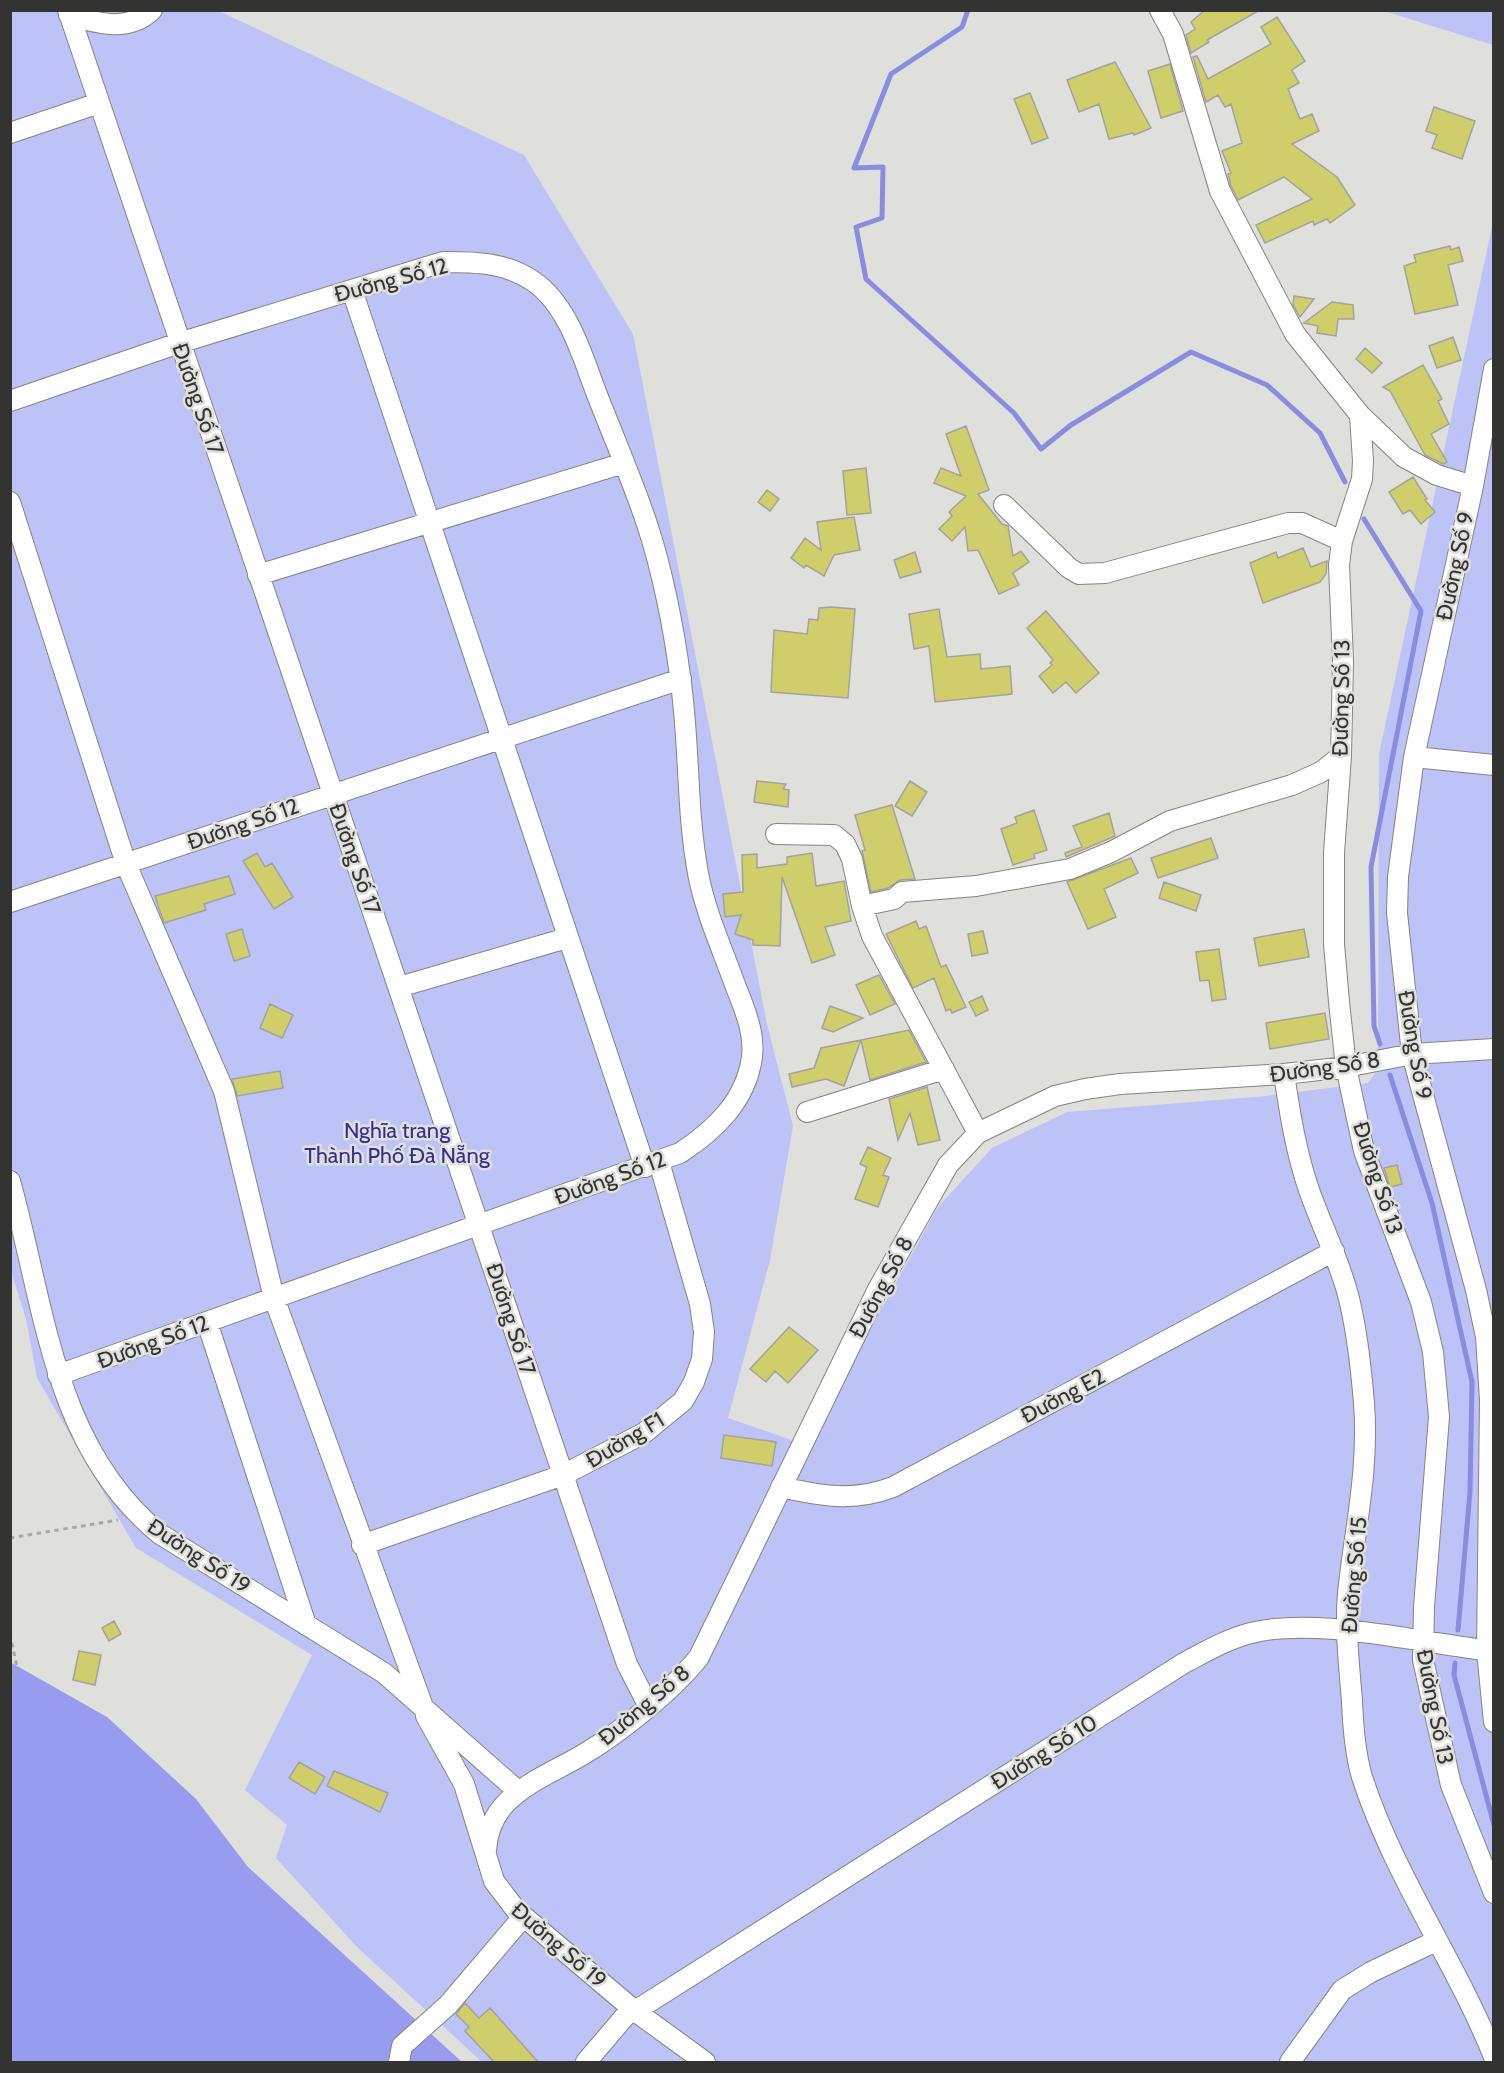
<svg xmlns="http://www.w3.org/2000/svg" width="1504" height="2073" viewBox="0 0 1504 2073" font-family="Cabin,sans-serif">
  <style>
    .green { fill: #bdc2f7 }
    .forest { fill: #979cf1 }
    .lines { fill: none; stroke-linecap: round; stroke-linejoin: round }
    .stream { stroke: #888de0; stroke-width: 5 }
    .building { fill: #d0ce6b; stroke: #a2a29f; stroke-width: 1.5 }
    .minor-casing { stroke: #848481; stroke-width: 22 }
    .path { stroke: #a8a9a6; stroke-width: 3; stroke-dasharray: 4.5 4.5; stroke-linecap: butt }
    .minor { stroke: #fff; stroke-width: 20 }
    .labels { text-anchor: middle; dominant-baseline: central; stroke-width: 5; stroke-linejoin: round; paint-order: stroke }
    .street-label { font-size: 22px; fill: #333332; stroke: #dfe0dc }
    .park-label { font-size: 22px; fill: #362d8e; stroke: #dfe0dc }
  </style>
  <rect width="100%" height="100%" fill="#dfe0dc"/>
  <path class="green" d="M10,11H219L524,155L633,334L767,1024L793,1126L770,1260L728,1418L806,1445L938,1207L992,1148L1067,1112L1267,1096L1368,1083L1378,1069L1379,754L1493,222V2062H482L357,1947L276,1858L287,1825L245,1790L312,1655L136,1548L37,1378L26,1319L11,1271Z
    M1384,11H1493V45Z"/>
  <path class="forest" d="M10,1662L107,1717L196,1799L248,1867L462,2062H11Z"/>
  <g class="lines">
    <path class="stream" d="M968,10L962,27L891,74L854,168L883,167L882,218L856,227L866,279L1014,413L1041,449L1071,425L1191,352L1267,385L1320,433L1345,482
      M1364,519L1421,611L1371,867L1374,1026L1380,1044
      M1390,1075L1432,1203L1472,1382L1470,1492L1458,1630
      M1455,1663L1454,1675L1494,1825"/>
  </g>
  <path class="building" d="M1205,10H1260L1207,40L1209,42L1191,53L1186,35L1195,29L1191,22Z
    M1277,17L1305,61L1292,70L1299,83L1288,89L1300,119L1312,114L1319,131L1292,144L1337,177L1355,205L1330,223L1327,219L1314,225L1313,221L1265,243L1256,225L1312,199L1284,177L1238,200L1231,186L1228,174L1231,173L1222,151L1242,143L1231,104L1225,107L1218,95L1206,102L1193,57L1197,56L1208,79L1271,44L1261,27Z
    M1115,62L1151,128L1134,135L1133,133L1109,139L1099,104L1079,112L1067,80Z
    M1170,64L1183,111L1161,118L1148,71Z
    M1030,93L1048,138L1032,144L1014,99Z
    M1434,107L1475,121L1462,159L1432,148L1437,135L1426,131Z
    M1450,246L1451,250L1459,247L1463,261L1448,265L1458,305L1415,314L1404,266L1416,262L1414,255Z
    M1294,296L1314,299L1300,317L1293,305Z
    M1332,302L1353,305L1354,319H1338L1336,336L1317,333L1318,326L1304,323Z
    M1453,337L1461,360L1437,368L1429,346Z
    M1365,348L1382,363L1372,373L1356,359Z
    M1423,365L1442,399L1438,401L1449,424L1431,434L1447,462L1443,464L1425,455L1390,391L1383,387Z
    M966,426L989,490L978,494L1002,524L1008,526L1013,556L1021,551L1029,562L1013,573L1019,585L999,594L978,550L968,551L965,527L952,541L939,529L952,516L949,512L966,496L934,483L941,468L961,476L946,434Z
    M866,468L871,513L847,515L843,471Z
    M1413,477L1427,499L1425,500L1435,512L1421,524L1410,510L1403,514L1389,492Z
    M767,490L779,499L770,511L758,502Z
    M854,517L860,550L834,555L824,576L806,565L804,568L791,558L805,538L821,550L817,522Z
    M1303,548L1311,567L1327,561L1326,574L1320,582L1263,603L1250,563L1276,552L1278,558Z
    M915,552L921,572L900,578L894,560Z
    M831,607L855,609L848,698L771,692L774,630L807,634L809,619L818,620L819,608Z
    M939,609L947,657L980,654L981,669L1010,666L1012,694L935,702L929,646L914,649L909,614Z
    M1046,611L1099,673L1076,693L1066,682L1053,693L1039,676L1052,665L1050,663L1053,660L1027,628Z
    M757,781L786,784L783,789L789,790L788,807L754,802Z
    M910,781L927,792L912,816L895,806Z
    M892,805L915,879L900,880L888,888L871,892L862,851L865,850L855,815Z
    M1034,810L1047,850L1034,854L1035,858L1013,865L1001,829L1017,823L1015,817Z
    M1109,813L1115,836L1066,857L1065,853L1082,847L1073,826Z
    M1211,838L1218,858L1158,878L1151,858Z
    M257,853L265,867L272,863L293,897L274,909L243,861Z
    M812,853L816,886L844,881L851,921L825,927L835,955L812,963L782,877L780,946L753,945V940L735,934L741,915L725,917L723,894L743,892L742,855L757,854V868L787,864V857Z
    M1131,858L1138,873L1104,889L1116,917L1088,929L1067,882Z
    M229,876L235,894L204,904L206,910L164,923L155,896Z
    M1164,882L1201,895L1196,911L1159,898Z
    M916,921L919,929L926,926L941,967L946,965L966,1007L952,1013L950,1009L946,1011L934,978L913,988L886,934Z
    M242,929L250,956L234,961L226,934Z
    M1304,929L1309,957L1259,966L1254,938Z
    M983,931L988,953L972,956L968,934Z
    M1219,949L1226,999L1212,1001L1209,980L1200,981L1196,952Z
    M879,975L895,1004L870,1015L856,985Z
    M982,996L988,1010L976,1016L969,1002Z
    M270,1004L293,1015L282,1038L260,1028Z
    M830,1006L863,1018L833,1032L822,1028Z
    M1325,1013L1329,1039L1270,1049L1266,1023Z
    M909,1030L926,1062L870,1080L861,1040Z
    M861,1040L844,1086L826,1079L792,1087L789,1074L814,1068L821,1048Z
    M280,1071L283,1088L237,1096L232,1079Z
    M927,1087L940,1140L918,1145L910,1113L898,1140L889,1099Z
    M868,1147L891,1158L883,1175L889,1177L878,1207L855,1199L867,1167L860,1164Z
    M1397,1165L1402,1184L1390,1187L1384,1168Z
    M789,1327L818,1350L788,1383L775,1371L766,1382L750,1369Z
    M724,1435L776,1442L772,1466L721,1458Z
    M114,1621L121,1634L109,1641L102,1628Z
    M79,1651L101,1655L95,1685L73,1680Z
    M299,1762L325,1777L315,1794L289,1778Z
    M334,1771L388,1793L380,1812L327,1786Z
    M465,2003L479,2018L490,2008L538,2062H494L465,2031L469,2027L456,2014Z"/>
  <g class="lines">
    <g class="minor-casing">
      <path id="minor" d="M68,10L627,1664L648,1705
        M1160,10L1173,34L1220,191L1295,334L1360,415L1404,457L1437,475L1473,486
        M69,15C97,23 128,33 152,10
        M10,133L99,103
        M352,290L645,1167
        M1494,369L1473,486L1414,757L1398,877L1397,913L1412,1054L1476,1290L1486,1337L1490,1400L1487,1651L1494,1722
        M10,401L179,343L443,262C475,262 505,262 533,281C568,305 582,355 596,392C613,436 632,479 647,524C662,569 674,629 680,676C690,742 686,808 698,873C705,911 721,946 734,982C743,1006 755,1030 752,1057C746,1101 715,1130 680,1153L58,1375
        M1360,415L1363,461L1362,479L1342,541L1339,565L1343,661L1341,756L1334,853V944L1339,1002L1346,1067L1364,1151L1421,1302L1433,1352L1439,1417L1424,1607L1423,1660L1451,1785L1494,1893
        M10,502L126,864L224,1091L274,1298L422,1704
        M1004,505L1069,568L1079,574L1105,573L1288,523H1302L1342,541
        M258,575L624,463
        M1414,757L1494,765
        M776,834L834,835L845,844L852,859L862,906L872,936L978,1133
        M10,902L681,679
        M862,906L894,899L902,892L976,886L1070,869L1111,852L1170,821L1292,785L1321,772L1341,756
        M399,987L567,938
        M1284,1074C1290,1114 1296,1152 1309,1190C1321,1224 1337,1256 1347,1291C1357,1327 1361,1367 1364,1403C1369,1471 1355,1527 1348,1593C1345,1629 1349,1665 1352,1701C1353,1727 1355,1753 1362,1777C1394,1876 1456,1962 1494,2057
        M807,1112L944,1069
        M10,1181C45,1306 53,1447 160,1534L384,1673L519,1792
        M207,1322L306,1625
        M781,1487C821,1496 854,1502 893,1487L1334,1251
        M362,1545L563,1475L644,1433L683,1401L694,1382L702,1359L704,1332L700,1304L659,1162
        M426,1716L464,1784L494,1881L516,1910L635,2011L705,2062
        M486,1851C487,1833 493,1816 507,1802C528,1781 559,1769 584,1754C621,1732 673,1690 699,1657L877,1291L948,1165L978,1133L1055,1096L1085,1089L1120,1084L1284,1074L1346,1067L1412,1054L1494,1049
        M635,2011L1184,1663C1205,1652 1227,1639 1251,1633C1317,1616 1424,1644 1494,1651
        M399,2062L402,2046L448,2005L523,1917
        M586,2062L632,2008
        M1290,2062L1342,1990L1371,1972L1436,1941"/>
    </g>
    <path class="path" d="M10,1538L118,1520
      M10,1634L17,1667L10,1685"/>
    <use href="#minor" class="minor"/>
  </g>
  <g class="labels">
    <g class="street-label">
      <text transform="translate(391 280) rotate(-15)">Đường Số 12</text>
      <text transform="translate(198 399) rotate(71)">Đường Số 17</text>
      <text transform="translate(1455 566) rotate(-78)">Đường Số 9</text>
      <text transform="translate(1341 698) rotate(-89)">Đường Số 13</text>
      <text transform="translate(243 824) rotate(-19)">Đường Số 12</text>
      <text transform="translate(355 859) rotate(71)">Đường Số 17</text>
      <text transform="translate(1415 1045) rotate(80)">Đường Số 9</text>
      <text transform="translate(1325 1067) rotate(-8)">Đường Số 8</text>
      <text transform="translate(610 1178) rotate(-20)">Đường Số 12</text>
      <text transform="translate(1378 1178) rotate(72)">Đường Số 13</text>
      <text transform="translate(881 1287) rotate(-62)">Đường Số 8</text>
      <text transform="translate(511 1319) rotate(72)">Đường Số 17</text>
      <text transform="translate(153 1342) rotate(-20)">Đường Số 12</text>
      <text transform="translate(1063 1396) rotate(-28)">Đường E2</text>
      <text transform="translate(625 1440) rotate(-31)">Đường F1</text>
      <text transform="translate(199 1556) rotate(33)">Đường Số 19</text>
      <text transform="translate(1354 1575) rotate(-85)">Đường Số 15</text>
      <text transform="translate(644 1705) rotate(-40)">Đường Số 8</text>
      <text transform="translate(1435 1707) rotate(79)">Đường Số 13</text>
      <text transform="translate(1044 1752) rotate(-32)">Đường Số 10</text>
      <text transform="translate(559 1945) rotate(41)">Đường Số 19</text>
    </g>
    <g class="park-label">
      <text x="397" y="1130">Nghĩa trang<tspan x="397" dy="25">Thành Phố Đà Nẵng</tspan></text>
    </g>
  </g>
  <rect width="1504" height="2073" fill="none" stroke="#333332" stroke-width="24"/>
</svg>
